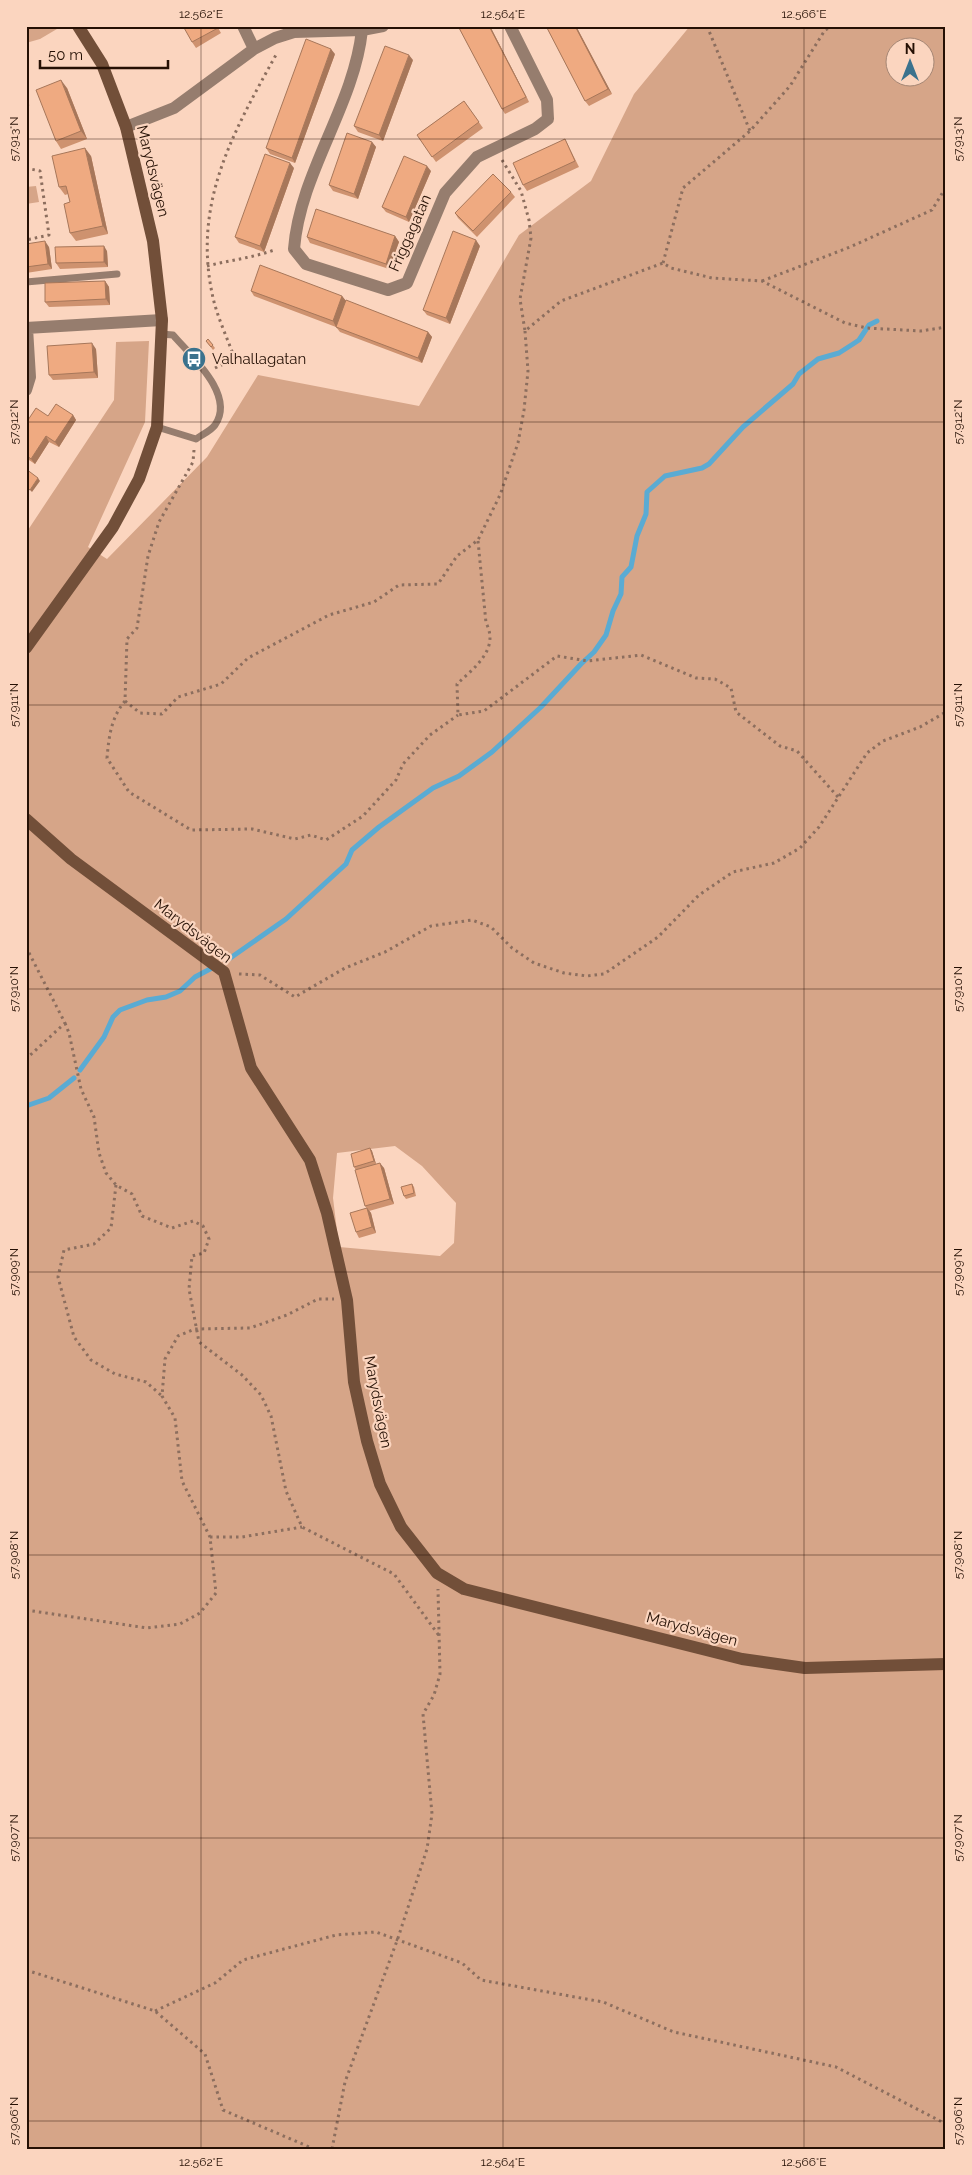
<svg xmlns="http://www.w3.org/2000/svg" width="972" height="2175" viewBox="0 0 972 2175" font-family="Raleway,sans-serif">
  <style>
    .green { fill: #d6a588; fill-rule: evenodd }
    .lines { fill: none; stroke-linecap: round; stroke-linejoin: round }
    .stream { stroke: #5aabd3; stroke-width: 5 }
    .path { stroke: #8c6e5e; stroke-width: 3; stroke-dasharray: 2.5 4; stroke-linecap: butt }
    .lane { stroke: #967d6e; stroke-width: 7 }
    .street { stroke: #967d6e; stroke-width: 12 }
    .secondary { stroke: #724f39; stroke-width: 12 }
    .wall { fill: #ce926f }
    .shaded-wall { fill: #a7775a }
    .building { fill: #efaa81; stroke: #a7775a }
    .ticks { fill: none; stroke: #251004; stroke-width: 1; stroke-opacity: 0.45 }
    .labels { text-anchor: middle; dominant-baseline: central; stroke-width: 4.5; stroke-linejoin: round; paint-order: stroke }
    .street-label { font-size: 15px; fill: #251004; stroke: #fbd5bf }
    .poi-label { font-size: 15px; fill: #251004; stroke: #fbd5bf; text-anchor: start }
    .neatline { fill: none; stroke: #251004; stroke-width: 2 }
    .ticks-label { font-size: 12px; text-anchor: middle; fill: #251004 }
  </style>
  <rect width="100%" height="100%" fill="#fbd5bf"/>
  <path class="green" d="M26,26H62L40,39L26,43Z
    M690,26H946V2149H26V533L114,400L116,342L149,341L145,422L88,547L107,559L207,457L258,375L419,406L519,235L591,181L634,94ZM894,48H924V78H894ZM395,1146L422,1166L456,1203L454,1243L440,1256L339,1247L333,1198L337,1153Z
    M36,186L39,202L26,204V187Z"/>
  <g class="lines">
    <path class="stream" d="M226,961L286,919L346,864L352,850L379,827L433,788L459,776L492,752L541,707L581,664L594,652L606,635L613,611L621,594L622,577L631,567L637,536L646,514L647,492L665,476L702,468L709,464L743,427L793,384L799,374L818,359L839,353L853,344L859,340L869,325L877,321
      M80,1070L104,1037L113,1017L120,1010L147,1000L166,997L180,991L195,977L212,968
      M26,1106L49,1098L74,1078"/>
    <path class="path" d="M707,26L750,131
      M26,97L28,107
      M502,160L521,191L529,220L531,238L520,299L525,331L561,301L663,263L671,268L712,278L762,281L845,323L867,328L921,331L946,327
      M26,168L40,171L49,235L26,240
      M663,263L683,188L750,131L790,86L825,30L834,26
      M207,266C230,260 252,258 274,250
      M762,281L850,247L932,210L946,187
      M215,368L228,362L233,354C226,335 216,314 212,293C193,201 234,131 277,53
      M194,450L193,462L159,522L148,556L137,628L127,639L125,701L140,713L162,714L178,697L221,684L248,658L329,615L374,602L399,585L438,584L457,556L478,540L500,495L518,443L524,410L528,371L525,331
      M478,541L486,623C500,649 474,668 457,684L458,715L484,711L557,656L588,661L641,655L696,678L715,679L731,688L736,712L780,746L797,751L838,797
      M125,701C111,718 109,736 107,758L129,792L191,830L252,829L295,839L311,835L326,840L363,816L396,780L403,764L430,735L458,715
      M26,947L65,1023L26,1059
      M239,974L260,975L295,997L345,968L385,952L431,926L472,920L491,927L512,948L534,963L564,973L587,976L604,974L658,937L699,895L733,872L774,863L800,848L819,827L867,753L883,741L920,727L946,712
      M65,1023L69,1033L81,1089L94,1117L99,1153L106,1173L116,1185L132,1194L142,1216L172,1228L193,1221L203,1226L209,1239L204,1253L192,1256L189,1289L199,1342L242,1375L261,1395L271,1416L286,1491L302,1527L394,1574L440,1637
      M116,1185L111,1228L94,1244L64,1250L58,1277L74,1337L91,1360L115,1374L146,1382L162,1396
      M210,1537H242L302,1527
      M26,1610L147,1628L180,1624L200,1613L216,1593L210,1537L182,1481L175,1418L162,1396L165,1359L178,1336L195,1329L250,1328L287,1315L318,1299H334
      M26,1970L155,2011L205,2054L223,2110L314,2149
      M155,2011L215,1983L243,1960L336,1935L376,1932L462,1963L481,1980L603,2002L674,2032L836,2067L944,2123L946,2127
      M332,2149L345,2082L398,1938L427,1849L432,1814L423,1714L434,1695L440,1674L438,1589"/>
    <path class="lane" d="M26,282L117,274
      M157,427L196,439C201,435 211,431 215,425C236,395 191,356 173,335L161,334"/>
    <path class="street" d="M243,26L254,49
      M362,30C354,106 300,172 294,249L306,264L388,290L407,283L445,193L477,157L535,129L548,119L547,100L510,26
      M126,127L174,108L254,49L275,38L294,32L362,30L383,26
      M26,328L162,320
      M26,390L30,377L27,328"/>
    <path class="secondary" d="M26,648L113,527L139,479L157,427L162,320L153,241L126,127L102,64L78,26
      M26,819L71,859L224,972L251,1068L310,1160L327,1213L347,1300L354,1382L367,1441L380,1484L401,1527L437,1573L464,1589L742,1659L805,1668L946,1664"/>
  </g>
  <path class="wall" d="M217,26L221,33L196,48L192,42Z
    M458,26H490L529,102L505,114L502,109Z
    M546,26H576L612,94L589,106L585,101Z
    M335,54L295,163L270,154L266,148Z
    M413,60L383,141L358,132L354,126Z
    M67,88L87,139L61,149L56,141Z
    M464,101L483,128L436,162L417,135Z
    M565,139L579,167L527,191L523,185Z
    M372,142L376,147L358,199L333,191L329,185Z
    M91,156L108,234L76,241L70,233V202L68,194L65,195L59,187Z
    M294,168L264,252L239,243L235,237Z
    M431,171L409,222L386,212L382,207Z
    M511,192L515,197L477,237L458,218L455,213Z
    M395,236L399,242L389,269L310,243L307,237Z
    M26,244L49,247L52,269L26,273Z
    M480,246L450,324L427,315L423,310Z
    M107,251L108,267L60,269L56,263Z
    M105,281L109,287L110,305L49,307L45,302Z
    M251,291L342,296L346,301L428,332L432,337L422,363L340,332L336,327L254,296Z
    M208,339L215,348L213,350L206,341Z
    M96,349L98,378L53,380L49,375Z
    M73,415L76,420L59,447L49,442L35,464L26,458V423L48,416Z
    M370,1148L372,1151L376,1164L384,1168L394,1204L369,1211L365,1206L356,1170L354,1167Z
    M412,1184L414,1187L416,1196L406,1199L404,1196Z
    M367,1208L371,1213L376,1233L359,1238L356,1232Z"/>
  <path class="shaded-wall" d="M489,26H490L529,102L526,97Z
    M575,26H576L612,94L608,89Z
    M331,49L335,54L295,163L292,158Z
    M409,55L413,60L383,141L379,135Z
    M61,80L67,88L87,139L81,131Z
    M372,142L376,147L358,199L354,194Z
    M85,148L91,156L108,234L103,226Z
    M290,163L294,168L264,252L260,246Z
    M427,166L431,171L409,222L406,217Z
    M395,236L399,242L389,269L386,264Z
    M476,240L480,246L450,324L446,318Z
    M45,241L49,247L52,269L48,264Z
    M104,246L107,251L108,267L104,262Z
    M105,281L109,287L110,305L106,299Z
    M342,296L346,301L336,327L333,321Z
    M428,332L432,337L422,363L418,358Z
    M92,343L96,349L98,378L94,372Z
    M73,415L76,420L59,447L55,442Z
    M46,436L49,442L35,464L31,459Z
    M38,478L40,481L32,492L30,490Z
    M370,1148L372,1151L376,1164L374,1161Z
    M380,1163L384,1168L394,1204L390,1199Z
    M367,1208L371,1213L376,1233L372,1227Z"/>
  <path class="building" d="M183,26H217L218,28L192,42Z
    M458,26H489L526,97L502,109Z
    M546,26H575L608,89L585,101Z
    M306,39L331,49L292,158L266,148Z
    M385,46L409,55L379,135L354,126Z
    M61,80L81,131L56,141L36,90Z
    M464,101L479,122L432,157L417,135Z
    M347,133L372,142L354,194L329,185Z
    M565,139L575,161L523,185L513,163Z
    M85,148L103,226L70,233L64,204L70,202L66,186L59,187L52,156Z
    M265,154L290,163L260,246L235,237Z
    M404,156L427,166L406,217L382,207Z
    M493,174L511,192L473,231L455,213Z
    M316,209L395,236L386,264L307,237Z
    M453,231L476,240L446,318L423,310Z
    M45,241L48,264L26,267V244Z
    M104,246V262L56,263L55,247Z
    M260,265L342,296L333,321L251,291Z
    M105,281L106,299L45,302V283Z
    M346,300L428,332L418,358L336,327Z
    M208,339L213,345L211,347L206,341Z
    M92,343L94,372L49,375L47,346Z
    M56,404L73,415L55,442L46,436L31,459L26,455V423L36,408L48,416Z
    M26,469L38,478L30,490L26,487Z
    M370,1148L374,1161L354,1167L351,1154Z
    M380,1163L390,1199L365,1206L355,1170Z
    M412,1184L414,1193L404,1196L401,1187Z
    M367,1208L372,1227L356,1232L350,1213Z"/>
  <path class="ticks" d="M201,26V2149M503,26V2149M804,26V2149M26,139H946M26,422H946M26,705H946M26,989H946M26,1272H946M26,1555H946M26,1838H946M26,2121H946"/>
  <defs>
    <g id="bus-disc" transform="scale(1.25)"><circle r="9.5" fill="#3b728d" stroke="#fbd5bf"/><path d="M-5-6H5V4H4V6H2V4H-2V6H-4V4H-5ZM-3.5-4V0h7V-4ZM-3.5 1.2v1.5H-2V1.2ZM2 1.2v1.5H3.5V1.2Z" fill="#fff"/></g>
  </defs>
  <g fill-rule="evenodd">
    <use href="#bus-disc" x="194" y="359"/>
  </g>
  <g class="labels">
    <g class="street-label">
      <text transform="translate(153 171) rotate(76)">Marydsvägen</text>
      <text transform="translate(410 233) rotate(-66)">Friggagatan</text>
      <text transform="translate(193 931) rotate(38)">Marydsvägen</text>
      <text transform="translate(378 1402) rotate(79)">Marydsvägen</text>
      <text transform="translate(692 1629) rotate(15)">Marydsvägen</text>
    </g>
    <g class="poi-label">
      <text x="212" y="359">Valhallagatan</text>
    </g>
  </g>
  <rect width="972" height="2175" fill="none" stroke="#fbd5bf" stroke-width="55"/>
  <g transform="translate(910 62)"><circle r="24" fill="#fbd5bf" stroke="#a58674"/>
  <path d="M0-4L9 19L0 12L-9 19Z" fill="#3b728d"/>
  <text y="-8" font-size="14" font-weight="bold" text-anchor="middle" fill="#251004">N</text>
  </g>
  <path d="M40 60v8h128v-8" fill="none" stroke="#251004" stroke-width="2.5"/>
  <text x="48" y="60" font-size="15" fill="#251004" stroke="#fbd5bf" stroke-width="4" paint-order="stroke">50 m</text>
  <rect x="28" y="28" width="916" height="2120" class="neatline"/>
  <g class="ticks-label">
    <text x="201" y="18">12.562°E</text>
    <text x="503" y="18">12.564°E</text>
    <text x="804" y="18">12.566°E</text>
    <text transform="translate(14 139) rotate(-90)" y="4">57.913°N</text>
    <text transform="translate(958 139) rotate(-90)" y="4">57.913°N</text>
    <text transform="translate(14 422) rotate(-90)" y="4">57.912°N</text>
    <text transform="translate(958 422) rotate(-90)" y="4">57.912°N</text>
    <text transform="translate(14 705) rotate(-90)" y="4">57.911°N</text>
    <text transform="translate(958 705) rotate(-90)" y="4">57.911°N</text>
    <text transform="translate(14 989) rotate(-90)" y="4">57.910°N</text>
    <text transform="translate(958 989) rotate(-90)" y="4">57.910°N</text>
    <text transform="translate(14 1272) rotate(-90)" y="4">57.909°N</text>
    <text transform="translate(958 1272) rotate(-90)" y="4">57.909°N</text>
    <text transform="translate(14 1555) rotate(-90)" y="4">57.908°N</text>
    <text transform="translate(958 1555) rotate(-90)" y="4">57.908°N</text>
    <text transform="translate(14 1838) rotate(-90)" y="4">57.907°N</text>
    <text transform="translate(958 1838) rotate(-90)" y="4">57.907°N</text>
    <text transform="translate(14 2121) rotate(-90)" y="4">57.906°N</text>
    <text transform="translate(958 2121) rotate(-90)" y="4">57.906°N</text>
    <text x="201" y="2166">12.562°E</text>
    <text x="503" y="2166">12.564°E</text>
    <text x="804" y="2166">12.566°E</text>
  </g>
</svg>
